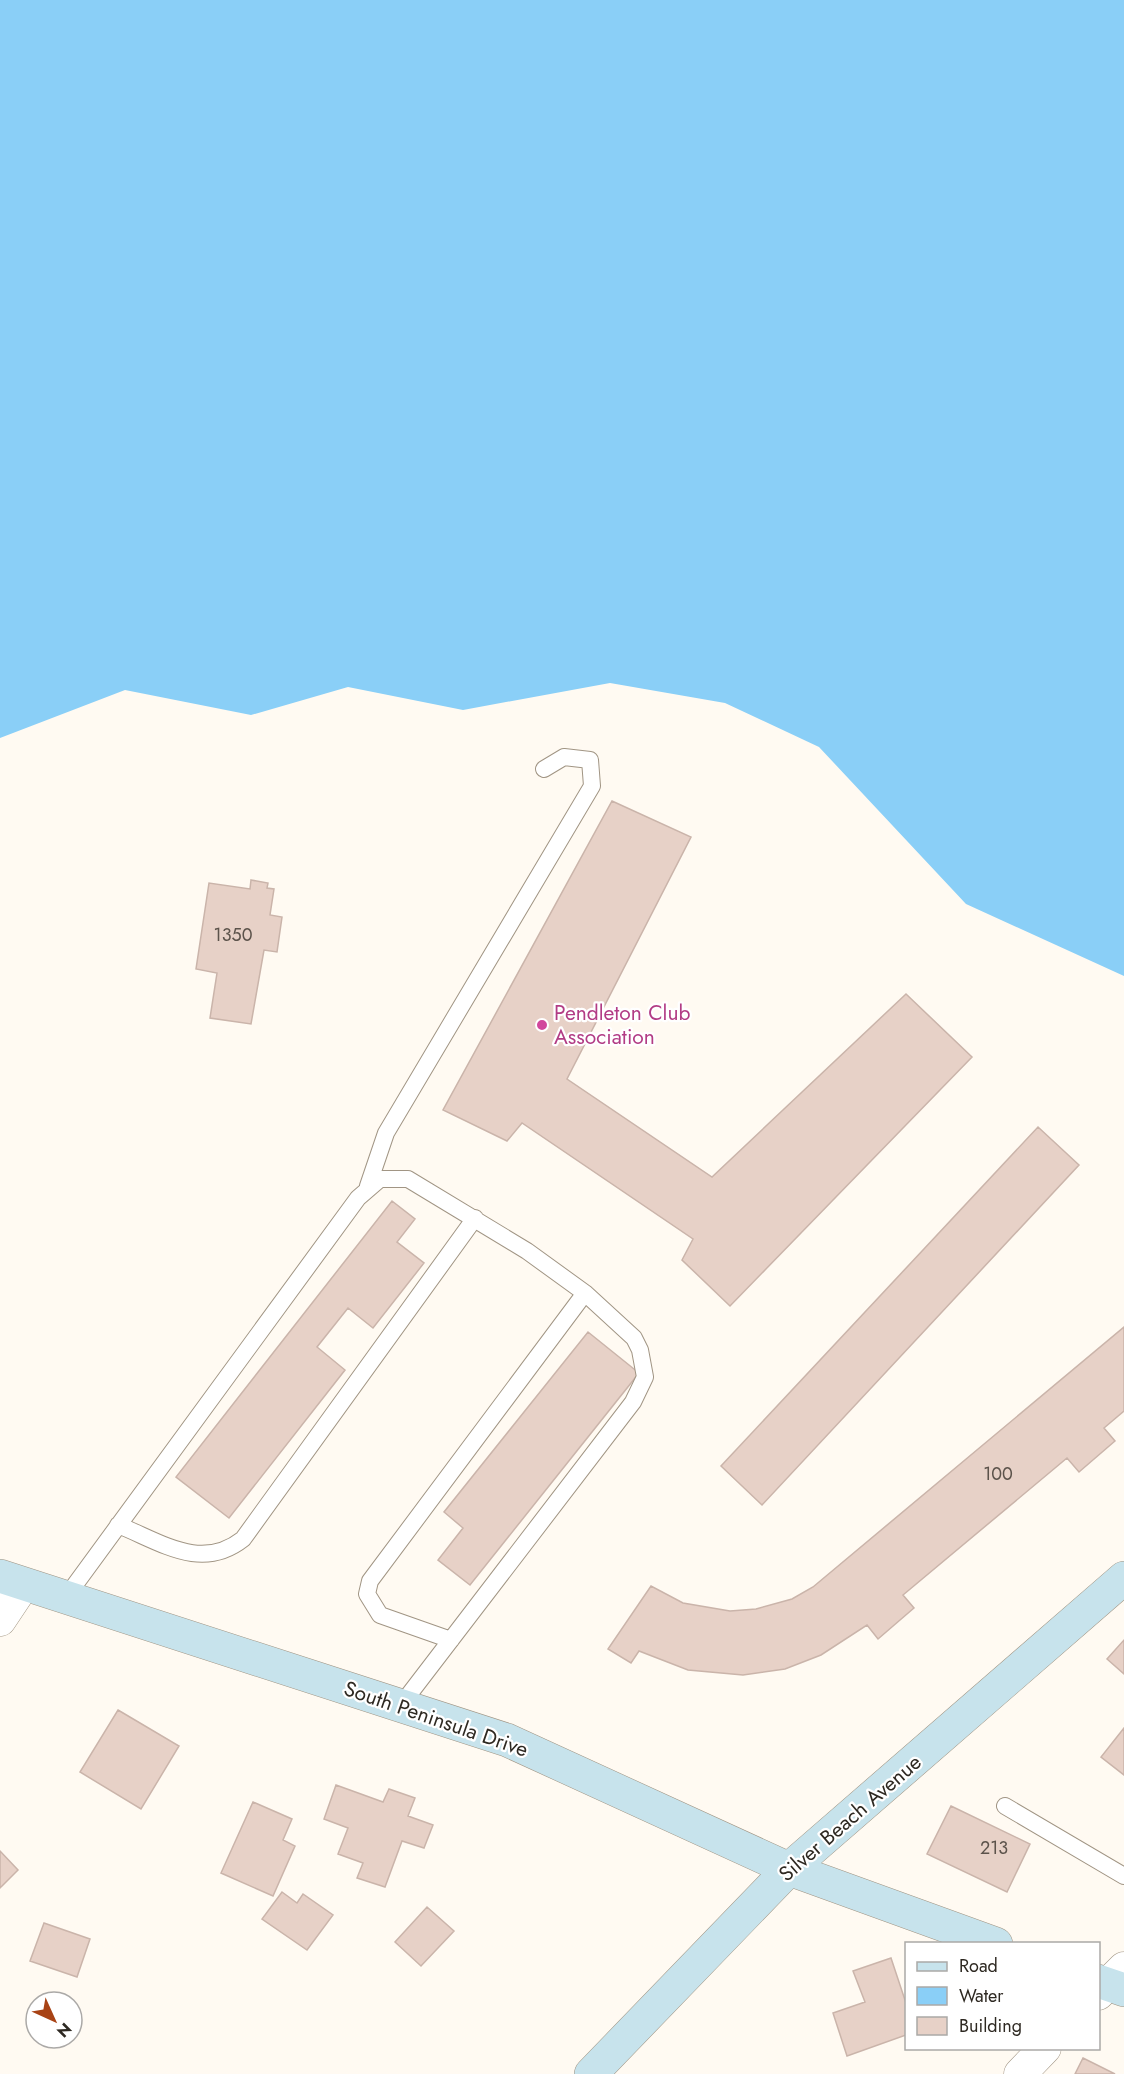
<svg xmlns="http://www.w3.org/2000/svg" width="1124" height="2074" viewBox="0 0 1124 2074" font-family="Jost,sans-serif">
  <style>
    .water { fill: #8acff7 }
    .building { fill: #e7d1c7; stroke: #cab4aa; stroke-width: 1.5 }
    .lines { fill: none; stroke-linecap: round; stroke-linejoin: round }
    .lane-casing { stroke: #a19584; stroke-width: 18 }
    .street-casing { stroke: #a19584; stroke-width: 33 }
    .secondary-casing { stroke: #a19584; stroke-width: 34 }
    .lane { stroke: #fff; stroke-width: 16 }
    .street { stroke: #fff; stroke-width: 32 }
    .secondary { stroke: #c7e3ec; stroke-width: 33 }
    .hotel-dot { fill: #d1479c; stroke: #fff; stroke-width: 2 }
    .labels { text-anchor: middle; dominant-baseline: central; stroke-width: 4.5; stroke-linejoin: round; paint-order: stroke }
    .number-label { font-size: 18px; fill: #5c534b }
    .hotel-label { font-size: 21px; fill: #b23c85; stroke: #fff; text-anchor: start }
    .street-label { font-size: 21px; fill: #2e2922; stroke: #fff }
  </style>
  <rect width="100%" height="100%" fill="#fffaf2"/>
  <path class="water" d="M0,0H1124V976L966,904L819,747L725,703L610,683L463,710L348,687L251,715L125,690L0,738Z"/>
  <path class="building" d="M612,801L691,837L567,1079L712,1177L906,994L972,1057L730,1306L682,1260L693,1239L522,1123L507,1141L443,1110Z
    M251,880L268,883L267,888L274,889L270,915L282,917L277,952L264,950L251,1024L210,1018L217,973L196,969L209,883L250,889Z
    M1038,1127L1079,1165L762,1505L721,1466Z
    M392,1201L415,1219L397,1242L424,1263L373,1328L348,1308L317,1347L345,1370L229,1518L176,1477Z
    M1124,1327V1411L1104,1428L1115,1441L1079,1472L1067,1458L903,1595L914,1608L878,1639L867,1625L821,1655L785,1669L743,1675L688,1670L639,1651L631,1663L608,1649L651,1586L683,1603L730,1611L756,1609L792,1599L813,1587Z
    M588,1332L639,1373L470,1585L438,1560L463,1528L444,1512Z
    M1124,1640V1674L1107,1659Z
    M118,1710L179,1746L141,1809L80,1772Z
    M1124,1728V1775L1101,1757Z
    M336,1785L383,1802L389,1789L415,1798L408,1816L433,1825L424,1848L402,1841L385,1887L357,1878L363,1863L338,1854L348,1828L324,1819Z
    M253,1802L292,1819L283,1840L295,1846L273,1896L221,1873Z
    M951,1806L1030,1844L1007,1892L927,1854Z
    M0,1851L18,1870L0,1888Z
    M282,1892L297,1903L303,1894L333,1915L307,1950L262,1919Z
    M427,1907L454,1931L421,1966L395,1942Z
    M44,1923L90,1939L77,1977L30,1961Z
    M891,1958L906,2003V2035L847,2056L833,2013L865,2002L853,1971Z
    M1083,2058L1115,2074H1075Z"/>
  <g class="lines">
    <g class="lane-casing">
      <path id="lane" d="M368,1186L386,1133L592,786L590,760L564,757L544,769
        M118,1525C161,1542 201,1572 243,1539L475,1218
        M66,1597L358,1198L380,1179H408L527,1251L585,1293L634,1338L640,1350L645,1377L633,1402L401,1705
        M451,1640L380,1615L367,1594L370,1581L585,1293
        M1005,1806L1124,1876"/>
    </g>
    <g class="street-casing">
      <path id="street" d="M0,1620L24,1584
        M1098,1994L1124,1968
        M1020,2074L1045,2048"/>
    </g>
    <g class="secondary-casing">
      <path id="secondary" d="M0,1576L507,1740L789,1869L996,1944
        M1098,1981L1124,1990
        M591,2074L789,1869L1124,1578"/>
    </g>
    <use href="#lane" class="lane"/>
    <use href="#street" class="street"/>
    <use href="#secondary" class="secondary"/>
  </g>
  <circle class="hotel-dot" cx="542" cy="1025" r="6"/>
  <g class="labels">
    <g class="number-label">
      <text x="233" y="935">1350</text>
      <text x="998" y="1474">100</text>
      <text x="994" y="1848">213</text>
    </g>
    <g class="hotel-label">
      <text x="554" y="1013">Pendleton Club<tspan x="554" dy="24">Association</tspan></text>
    </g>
    <g class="street-label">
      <text transform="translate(436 1719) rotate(19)">South Peninsula Drive</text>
      <text transform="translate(850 1818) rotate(-41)">Silver Beach Avenue</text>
    </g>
  </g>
  <rect x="905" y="1942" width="195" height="108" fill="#ffffff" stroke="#aba9a7" stroke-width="1.5"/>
  <rect x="917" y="1962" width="30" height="9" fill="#c7e3ec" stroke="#aba9a7" stroke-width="1.5"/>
  <text x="959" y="1972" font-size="18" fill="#2e2922">Road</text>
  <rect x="917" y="1987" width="30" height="18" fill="#8acff7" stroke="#aba9a7" stroke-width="1.5"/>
  <text x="959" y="2002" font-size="18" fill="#2e2922">Water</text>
  <rect x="917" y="2017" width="30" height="18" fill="#e7d1c7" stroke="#aba9a7" stroke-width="1.5"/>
  <text x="959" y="2032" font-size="18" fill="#2e2922">Building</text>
  <g transform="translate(54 2020) rotate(135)"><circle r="28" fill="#ffffff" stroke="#aba9a7" stroke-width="1.5"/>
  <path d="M0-4.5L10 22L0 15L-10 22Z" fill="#a84315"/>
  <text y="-9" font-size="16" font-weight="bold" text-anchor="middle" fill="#2e2922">N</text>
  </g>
</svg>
